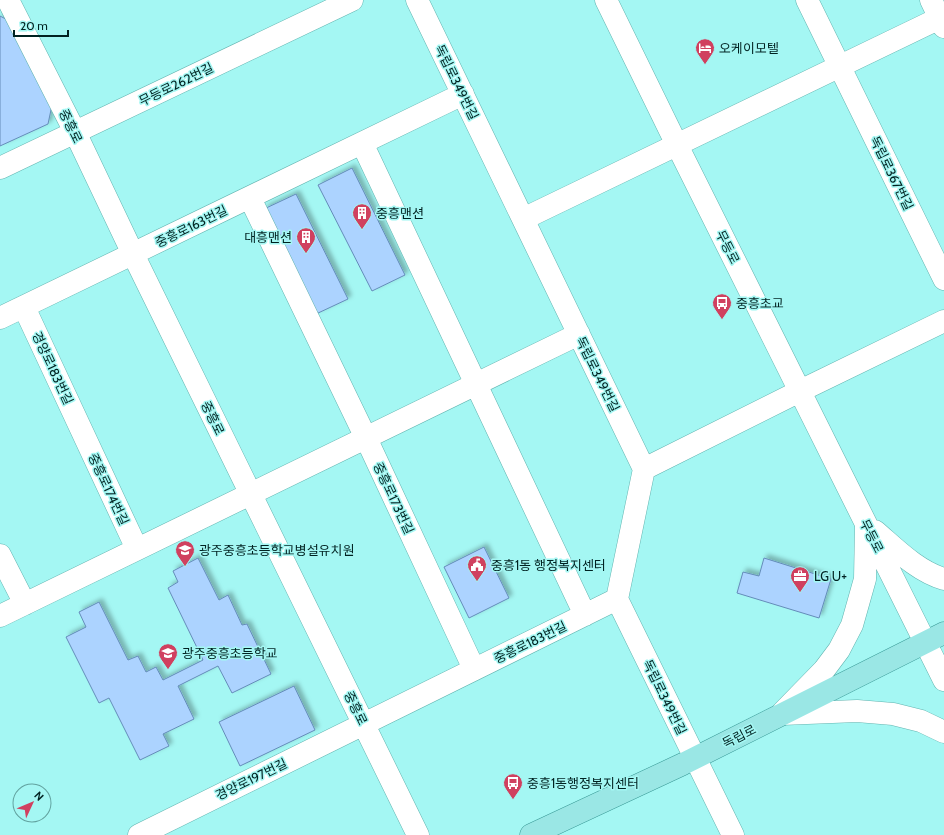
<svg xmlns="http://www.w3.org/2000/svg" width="944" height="835" viewBox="0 0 944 835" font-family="Cabin,'Noto Sans KR',sans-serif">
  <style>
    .building { fill: #acd3ff; stroke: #658cb9; filter: url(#shadow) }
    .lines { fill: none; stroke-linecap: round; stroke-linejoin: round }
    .minor-casing { stroke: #62b4b0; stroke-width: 23 }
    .major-casing { stroke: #389895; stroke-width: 23 }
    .minor { stroke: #fff; stroke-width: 22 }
    .major { stroke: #9ae7e5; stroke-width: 22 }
    .labels { text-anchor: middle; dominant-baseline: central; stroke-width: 3; stroke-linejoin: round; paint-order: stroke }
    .poi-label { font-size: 13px; fill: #002221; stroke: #a4f7f3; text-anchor: start }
    .street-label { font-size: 13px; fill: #002221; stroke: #a4f7f3 }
  </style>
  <defs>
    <filter id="shadow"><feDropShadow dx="3.5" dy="-3.5" stdDeviation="2" flood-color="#0004"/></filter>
  </defs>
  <rect width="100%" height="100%" fill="#a4f7f3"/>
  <path class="building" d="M0,16L17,25L52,105L48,124L0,146Z
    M352,168L405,275L372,291L318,185Z
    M296,194L348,299L316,314L264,209Z
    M484,547L509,598L469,618L444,567Z
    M198,558L219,600L228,595L242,625L247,624L271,674L232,693L218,666L178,686L194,719L163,734L169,746L140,760L109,698L99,703L66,637L86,627L79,612L99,602L128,660L138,656L146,672L156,667L163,680L203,660L168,588L178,582L173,571Z
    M764,558L831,579L819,618L737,593L743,572L759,576Z
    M294,686L315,730L240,766L219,722Z"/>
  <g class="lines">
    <g class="minor-casing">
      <path id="minor" d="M8,0L75,132L133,254L418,835
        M417,0L644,469L617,599L733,835
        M606,0L677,145L944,680
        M807,0L944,279
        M931,0L944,27
        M362,143L585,615
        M0,168L352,0
        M250,198L366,438L474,669
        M523,219L944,16
        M24,307L137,549
        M0,318L463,94
        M644,469L800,391L944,321
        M875,531C896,549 917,571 944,579
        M0,555L25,604
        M0,616L579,334
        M783,712L824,670L839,650L852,625L865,579L866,527
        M782,714L857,711L893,714L921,721L944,732
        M139,835L617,599"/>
    </g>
    <g class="major-casing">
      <path id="major" d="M531,835L683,764L944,633"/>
    </g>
    <use href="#minor" class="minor"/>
    <use href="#major" class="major"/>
  </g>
  <defs>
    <g id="hotel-pin" transform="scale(1)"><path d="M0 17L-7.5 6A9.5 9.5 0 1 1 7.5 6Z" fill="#d0405f" stroke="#a4f7f3"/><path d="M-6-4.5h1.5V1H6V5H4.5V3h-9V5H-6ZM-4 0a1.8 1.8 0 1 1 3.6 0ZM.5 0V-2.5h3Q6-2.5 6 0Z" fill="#fff"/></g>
    <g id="building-pin" transform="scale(1)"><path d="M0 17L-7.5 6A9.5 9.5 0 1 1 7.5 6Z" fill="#d0405f" stroke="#a4f7f3"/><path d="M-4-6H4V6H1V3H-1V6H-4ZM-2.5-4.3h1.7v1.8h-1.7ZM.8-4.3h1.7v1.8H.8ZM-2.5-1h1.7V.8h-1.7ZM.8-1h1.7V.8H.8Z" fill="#fff"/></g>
    <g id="bus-pin" transform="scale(1)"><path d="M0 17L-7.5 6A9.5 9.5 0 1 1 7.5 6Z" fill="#d0405f" stroke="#a4f7f3"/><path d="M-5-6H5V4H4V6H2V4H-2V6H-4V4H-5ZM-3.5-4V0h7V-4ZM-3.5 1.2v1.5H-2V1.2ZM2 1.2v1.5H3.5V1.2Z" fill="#fff"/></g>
    <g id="school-pin" transform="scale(1)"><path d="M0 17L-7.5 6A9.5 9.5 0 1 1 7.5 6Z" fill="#d0405f" stroke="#a4f7f3"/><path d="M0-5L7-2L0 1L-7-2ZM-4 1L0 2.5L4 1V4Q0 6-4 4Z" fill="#fff"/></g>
    <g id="civic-pin" transform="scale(1)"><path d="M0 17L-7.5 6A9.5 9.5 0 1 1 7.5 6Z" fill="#d0405f" stroke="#a4f7f3"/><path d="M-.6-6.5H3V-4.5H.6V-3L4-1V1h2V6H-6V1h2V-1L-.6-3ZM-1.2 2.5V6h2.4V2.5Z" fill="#fff"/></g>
    <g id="office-pin" transform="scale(1)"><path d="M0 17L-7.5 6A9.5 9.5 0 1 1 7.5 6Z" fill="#d0405f" stroke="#a4f7f3"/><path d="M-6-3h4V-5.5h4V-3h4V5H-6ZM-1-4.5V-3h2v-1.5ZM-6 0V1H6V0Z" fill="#fff"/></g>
  </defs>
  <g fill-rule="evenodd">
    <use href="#hotel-pin" x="705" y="48"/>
    <use href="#building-pin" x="362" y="213"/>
    <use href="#building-pin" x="306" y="237"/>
    <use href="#bus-pin" x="722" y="303"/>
    <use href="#school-pin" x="185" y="550"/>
    <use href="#civic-pin" x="477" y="565"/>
    <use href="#office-pin" x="800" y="576"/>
    <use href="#school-pin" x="168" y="653"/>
    <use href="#bus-pin" x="513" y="783"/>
  </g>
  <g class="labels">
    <g class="poi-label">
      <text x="719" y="48">오케이모텔</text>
      <text x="376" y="213">중흥맨션</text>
      <text x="292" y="237" text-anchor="end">대흥맨션</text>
      <text x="736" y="303">중흥초교</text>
      <text x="199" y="550">광주중흥초등학교병설유치원</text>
      <text x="491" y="565">중흥1동 행정복지센터</text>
      <text x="814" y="576">LG U+</text>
      <text x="182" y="653">광주중흥초등학교</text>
      <text x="527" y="783">중흥1동행정복지센터</text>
    </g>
    <g class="street-label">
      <text transform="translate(457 82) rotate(64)">독립로349번길</text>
      <text transform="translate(176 84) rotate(-26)">무등로262번길</text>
      <text transform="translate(71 126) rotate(64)">중흥로</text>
      <text transform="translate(892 173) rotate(64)">독립로367번길</text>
      <text transform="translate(191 226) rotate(-26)">중흥로163번길</text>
      <text transform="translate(728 247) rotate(63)">무등로</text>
      <text transform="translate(53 368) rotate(65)">경양로183번길</text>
      <text transform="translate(598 374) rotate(64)">독립로349번길</text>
      <text transform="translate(213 418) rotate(64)">중흥로</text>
      <text transform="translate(109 489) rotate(65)">중흥로174번길</text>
      <text transform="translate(394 498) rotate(65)">중흥로173번길</text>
      <text transform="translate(872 536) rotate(63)">무등로</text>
      <text transform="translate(530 642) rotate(-26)">중흥로183번길</text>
      <text transform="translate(665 697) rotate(64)">독립로349번길</text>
      <text transform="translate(356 708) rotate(64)">중흥로</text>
      <text transform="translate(739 736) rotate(-27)">독립로</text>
      <text transform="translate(251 779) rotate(-26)">경양로197번길</text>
    </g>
  </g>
  <g transform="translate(32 803) rotate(46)"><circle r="19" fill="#a4f7f3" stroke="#62a29f"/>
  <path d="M0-3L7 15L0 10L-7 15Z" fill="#d0405f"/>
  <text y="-6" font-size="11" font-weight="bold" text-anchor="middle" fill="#002221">N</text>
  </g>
  <path d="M14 30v6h54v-6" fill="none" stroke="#002221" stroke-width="2"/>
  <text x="20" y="30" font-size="12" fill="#002221" stroke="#a4f7f3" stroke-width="3" paint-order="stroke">20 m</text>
</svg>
